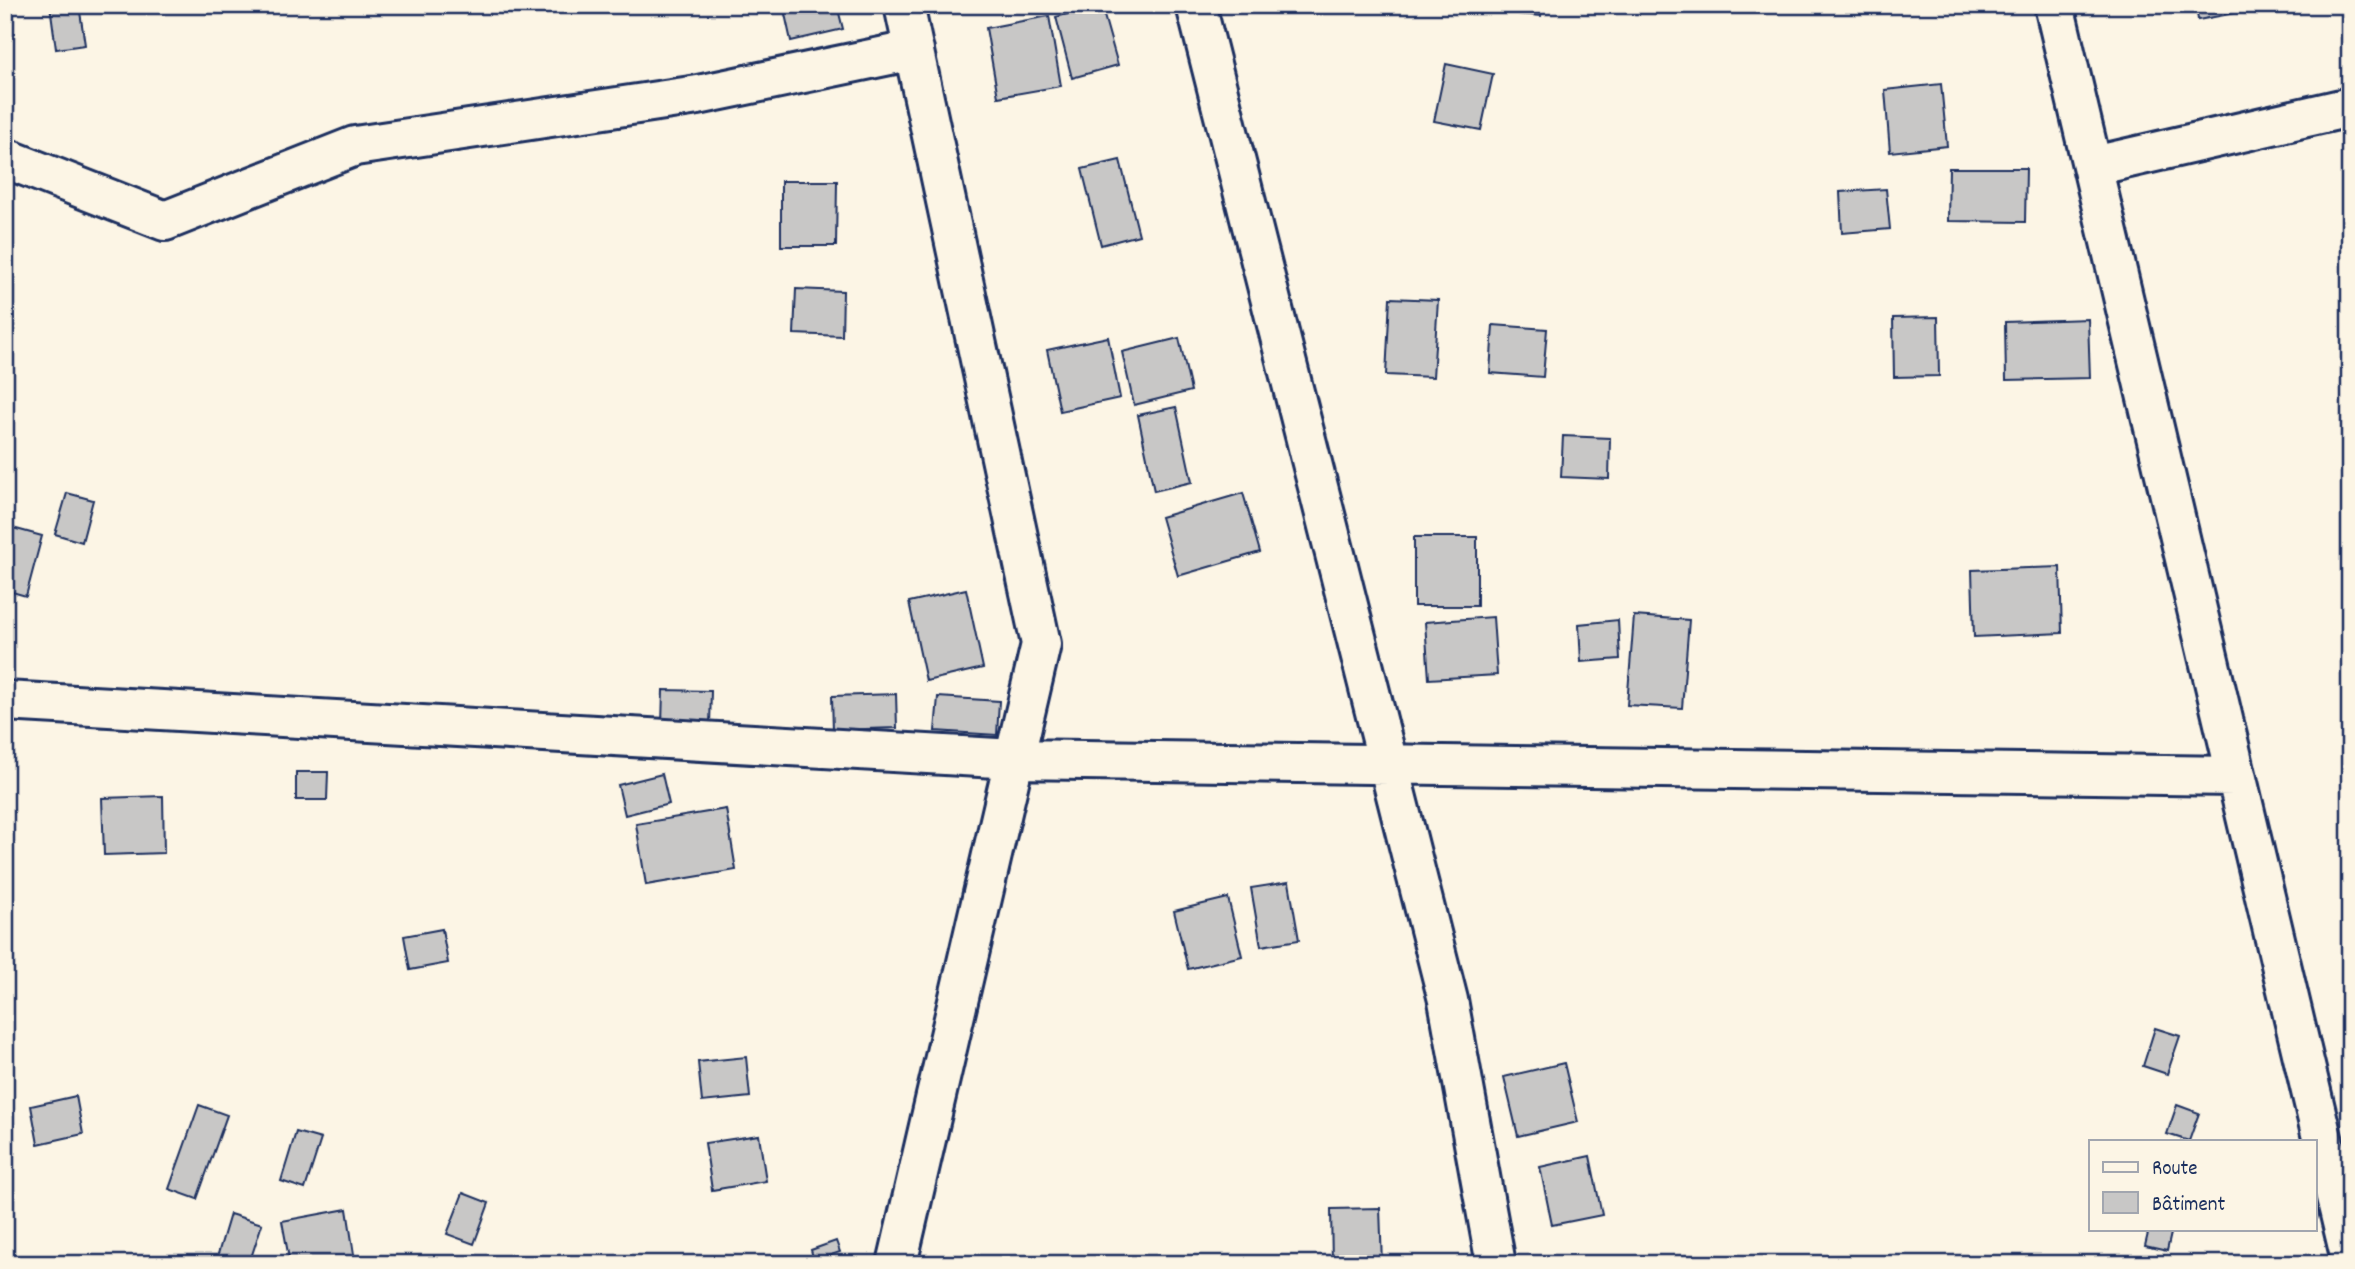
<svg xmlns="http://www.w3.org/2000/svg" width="2355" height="1269" viewBox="0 0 2355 1269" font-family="Dekko,sans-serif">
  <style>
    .building { fill: #c8c7c6; stroke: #1b2f5e; stroke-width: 2 }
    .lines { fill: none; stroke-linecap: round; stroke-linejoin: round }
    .minor-casing { stroke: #1b2f5e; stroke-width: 44 }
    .minor { stroke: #fcf5e5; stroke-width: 38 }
  </style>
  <rect width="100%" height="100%" fill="#fcf5e5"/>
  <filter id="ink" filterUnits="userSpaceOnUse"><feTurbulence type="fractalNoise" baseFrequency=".0143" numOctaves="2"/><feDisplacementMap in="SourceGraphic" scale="14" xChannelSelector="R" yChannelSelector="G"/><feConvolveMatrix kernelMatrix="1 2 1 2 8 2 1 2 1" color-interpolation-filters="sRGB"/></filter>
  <g filter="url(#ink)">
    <path class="building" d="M50,5H79L85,45L56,49Z
      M783,5H837L843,29L791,41Z
      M1101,5L1118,65L1072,78L1056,17Z
      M1508,5H1542L1541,16L1507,13Z
      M2196,5H2256V9L2198,20Z
      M1049,16L1061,86L998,97L986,28Z
      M1446,64L1493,74L1481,130L1434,121Z
      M1941,84L1947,146L1890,152L1885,90Z
      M1120,160L1139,235L1101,245L1082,169Z
      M1949,168H2026L2025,222L1948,221Z
      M781,181H837L836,246H781Z
      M1886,189L1890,229L1842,233L1840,192Z
      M796,289L843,291L842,336L794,334Z
      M1390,298L1438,300L1433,377L1386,375Z
      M1938,317L1939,376L1894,377L1893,318Z
      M2088,319L2090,378L2006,380L2005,322Z
      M1493,325L1547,329L1543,377L1490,373Z
      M1108,337L1120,398L1060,411L1047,350Z
      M1179,338L1191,391L1134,405L1122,352Z
      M1176,407L1192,482L1154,491L1138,415Z
      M1563,436L1610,438L1609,479L1561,477Z
      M67,493L93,500L82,542L55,534Z
      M1243,493L1260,552L1178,576L1161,517Z
      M9,527L42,536L26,596L5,590V542Z
      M1414,537H1477V606H1414Z
      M2060,567L2062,633L1974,637L1972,570Z
      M966,589L983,668L926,681L909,602Z
      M1634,616L1689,620L1682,708L1627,705Z
      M1493,617L1497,675L1429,679L1425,622Z
      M1618,620L1620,659L1581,662L1579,624Z
      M663,690L711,691L710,725H662Z
      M896,694L897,728L833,730L832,696Z
      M938,697L999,701L997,735L935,731Z
      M296,772H328L327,800H296Z
      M662,774L669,804L625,815L618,785Z
      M163,796L164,853L104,855L102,798Z
      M726,809L736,870L646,885L636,824Z
      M1289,882L1299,940L1261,946L1251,888Z
      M1228,898L1242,956L1188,969L1174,911Z
      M442,929L448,963L410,970L404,936Z
      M2155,1028L2180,1036L2167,1074L2143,1066Z
      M746,1057L750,1097L702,1102L698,1062Z
      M1564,1063L1578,1122L1518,1136L1504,1077Z
      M76,1096L83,1134L38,1144L31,1106Z
      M199,1105L227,1115L197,1199L169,1189Z
      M2177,1105L2199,1113L2189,1141L2167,1134Z
      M296,1132L321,1139L305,1189L281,1181Z
      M759,1135L766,1181L712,1190L705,1143Z
      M1590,1156L1602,1215L1552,1225L1540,1167Z
      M463,1193L489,1203L474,1244L447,1234Z
      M1380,1208L1382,1264H1332L1331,1209Z
      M347,1209L355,1261L290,1264L282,1221Z
      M230,1214L262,1224L249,1264H215Z
      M2149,1229H2172L2167,1251L2145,1246Z
      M836,1241L840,1252L814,1261L811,1250Z"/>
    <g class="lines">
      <g class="minor-casing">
        <path id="minor" d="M1196,5L1448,1000L1496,1264
          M2054,5L2350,1256
          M5,158L165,221L355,146L698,95L914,50
          M2094,166L2350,107
          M5,701L1014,759L2234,776
          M897,1264L1041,644L904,5"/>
      </g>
      <use href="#minor" class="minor"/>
    </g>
  </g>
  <rect width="2355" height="1269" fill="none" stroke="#fcf5e5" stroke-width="28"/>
  <rect x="14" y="14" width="2327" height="1241" fill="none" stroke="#1b2f5e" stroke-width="2.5" filter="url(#ink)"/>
  <rect x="2089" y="1140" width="228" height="91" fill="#fcf5e5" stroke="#a2a6af" stroke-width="2"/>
  <rect x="2103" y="1162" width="35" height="10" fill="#fcf5e5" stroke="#a2a6af" stroke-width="2"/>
  <text x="2152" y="1174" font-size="21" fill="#1b2f5e">Route</text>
  <rect x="2103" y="1192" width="35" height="21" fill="#c8c7c6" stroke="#a2a6af" stroke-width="2"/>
  <text x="2152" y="1210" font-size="21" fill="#1b2f5e">Bâtiment</text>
</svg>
